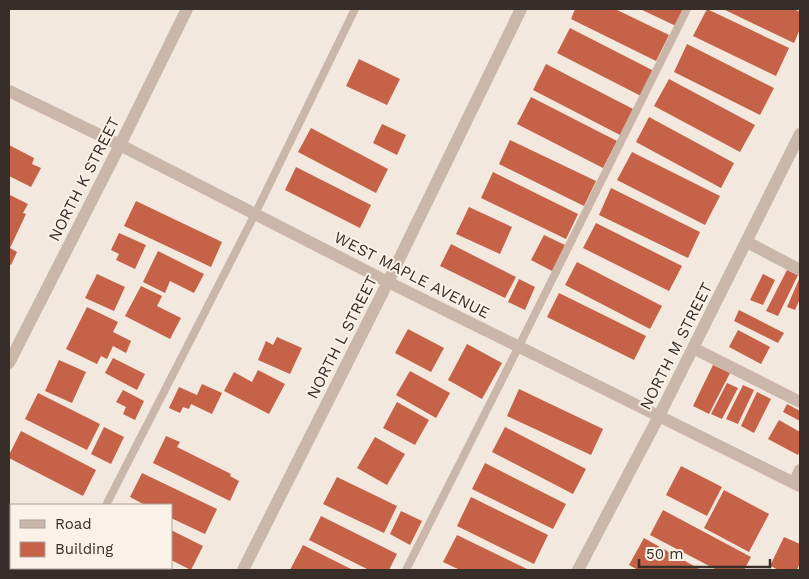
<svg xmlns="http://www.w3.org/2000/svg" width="809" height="579" viewBox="0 0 809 579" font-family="'Work Sans',sans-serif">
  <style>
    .building { fill: #c56248 }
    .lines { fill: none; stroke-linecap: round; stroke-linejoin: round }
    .service { stroke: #cab7a9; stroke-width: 8 }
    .minor { stroke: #cab7a9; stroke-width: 12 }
    .labels { text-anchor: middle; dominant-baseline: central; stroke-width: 4; stroke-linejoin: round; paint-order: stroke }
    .street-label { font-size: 16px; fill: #372d29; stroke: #faf2e9 }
  </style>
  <rect width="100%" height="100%" fill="#f2e8dd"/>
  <path class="building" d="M575,9H615L669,35L656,61L571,19Z
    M640,9H685L676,26Z
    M707,9L789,48L776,76L693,36Z
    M723,9H794L800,12V29L794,43Z
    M570,28L654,71L641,96L557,53Z
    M687,44L774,88L760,115L674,72Z
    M359,59L400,79L387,105L346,86Z
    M546,64L633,109L620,135L533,90Z
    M669,79L755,125L740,152L654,106Z
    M531,97L617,141L603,168L517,124Z
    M649,117L734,163L721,188L636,142Z
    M382,124L406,135L397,155L373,143Z
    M311,128L388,169L376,193L298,152Z
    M510,140L596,181L584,206L499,164Z
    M9,145L34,158L32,164L41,168L31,187L9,176Z
    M632,152L720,196L705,225L617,180Z
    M296,167L371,205L360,228L285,190Z
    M493,172L578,214L566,239L481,198Z
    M611,188L700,232L688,258L599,215Z
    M10,195L28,204L23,213L26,214L10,248L17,252L11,265L9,264Z
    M136,201L222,242L211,267L124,226Z
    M469,207L512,227L500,254L456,234Z
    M596,223L682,266L669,291L583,248Z
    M119,233L146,245L135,269L116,260L119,254L111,250Z
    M544,235L565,245L552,271L531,260Z
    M451,244L516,277L505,298L440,266Z
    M158,251L204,274L194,293L170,281L165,293L143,282Z
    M577,262L662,306L650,329L565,285Z
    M787,270L798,275L778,316L766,311Z
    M97,274L125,287L114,311L85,298Z
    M763,274L775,280L763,305L750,300Z
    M800,277V299L795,310L787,307Z
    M519,279L535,287L525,310L508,302Z
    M141,286L162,296L157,306L181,318L170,339L125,316Z
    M559,293L646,336L634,360L547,317Z
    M87,307L118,322L113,332L131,341L126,353L113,346L107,359L101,356L97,364L66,349Z
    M739,310L784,333L778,343L734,321Z
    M408,329L444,348L431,372L395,353Z
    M738,330L770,347L761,364L729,347Z
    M277,337L302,348L290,374L258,360L266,341L273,345Z
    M467,344L502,363L482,399L448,380Z
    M113,358L145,374L137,390L105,373Z
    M59,360L86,372L72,403L45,391Z
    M713,365L730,373L709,414L693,406Z
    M258,370L285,384L269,414L224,391L234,372L252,382Z
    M410,371L450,393L436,418L396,395Z
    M727,383L738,388L722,419L711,414Z
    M202,384L222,393L212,414L191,404L189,409L183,407L180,413L169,408L179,387L197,395Z
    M743,385L754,390L738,424L726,419Z
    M519,389L603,429L591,455L507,416Z
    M123,390L144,401L135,420L123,414L126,407L116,402Z
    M757,392L771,399L754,433L741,426Z
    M38,393L100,424L87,450L25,419Z
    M397,402L429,420L415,445L383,428Z
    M787,404L800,411V421L783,412Z
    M779,420L800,432V451L798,455L768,439Z
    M104,427L124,437L111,464L91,454Z
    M505,427L586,469L573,494L492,452Z
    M21,431L96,470L83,496L9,458V455Z
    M166,436L180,442L177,447L231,474L230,476L239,481L230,501L153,463Z
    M375,437L405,454L387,485L357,468Z
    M485,463L566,504L553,529L472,489Z
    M681,466L722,487L707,516L666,495Z
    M142,473L217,509L205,534L171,518V505H145L130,497Z
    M337,477L397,506L384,533L323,504Z
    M724,490L769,514L749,552L704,528Z
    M471,497L548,535L534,564L457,526Z
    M663,510L751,557L744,570H717L650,535Z
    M401,511L422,521L410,545L390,534Z
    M321,516L397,554L389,570H369L309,540Z
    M171,530L203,546L191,570L171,560Z
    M457,535L529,570H460L443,562Z
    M784,537L800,544V563L797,570H779L770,566Z
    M644,538L701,570H638L629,565Z
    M303,545L353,570H290Z
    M99,568H168L174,570H105Z"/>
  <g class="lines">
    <path class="service" d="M106,505L255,214L355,9
      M73,570L74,568
      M406,570L519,346L687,9"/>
    <path class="minor" d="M9,91L120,145L388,282L800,486
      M747,242L800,270
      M693,348L800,402
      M9,363L120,145L187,9
      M794,483L800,470
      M243,570L388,282L521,9
      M578,570L659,416L800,134"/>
  </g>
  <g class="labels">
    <g class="street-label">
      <text transform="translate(84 179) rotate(-63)">NORTH K STREET</text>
      <text transform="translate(412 275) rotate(27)">WEST MAPLE AVENUE</text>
      <text transform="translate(342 337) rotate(-63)">NORTH L STREET</text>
      <text transform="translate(676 346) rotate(-63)">NORTH M STREET</text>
    </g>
  </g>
  <rect width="809" height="579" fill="none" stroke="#372d29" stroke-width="20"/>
  <rect x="10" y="504" width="162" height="65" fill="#faf2e9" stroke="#aca39c"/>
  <rect x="20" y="520" width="25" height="8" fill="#cab7a9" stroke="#aca39c"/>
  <text x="55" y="529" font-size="15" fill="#372d29">Road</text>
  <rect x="20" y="542" width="25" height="15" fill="#c56248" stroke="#aca39c"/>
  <text x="55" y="554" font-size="15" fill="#372d29">Building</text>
  <path d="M639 559v8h131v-8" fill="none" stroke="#372d29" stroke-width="2.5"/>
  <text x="646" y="559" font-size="15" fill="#372d29" stroke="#faf2e9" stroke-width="4" paint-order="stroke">50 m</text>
</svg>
